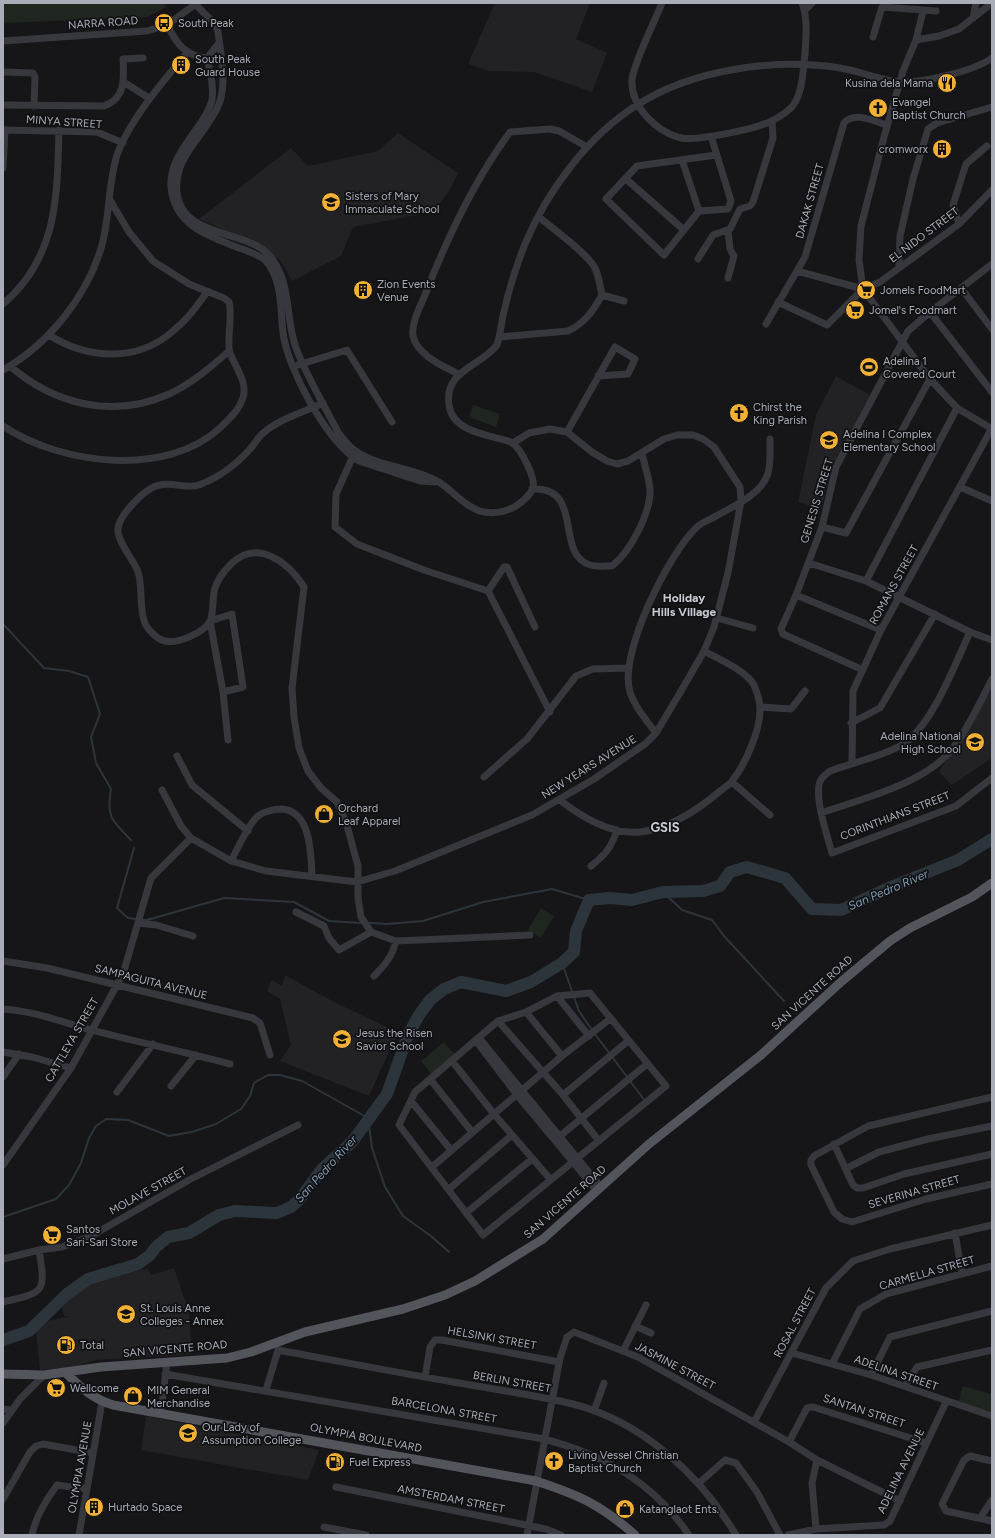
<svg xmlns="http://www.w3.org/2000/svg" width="995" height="1538" viewBox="0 0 995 1538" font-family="Figtree,sans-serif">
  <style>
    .built { fill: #222225 }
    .green { fill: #1e261f }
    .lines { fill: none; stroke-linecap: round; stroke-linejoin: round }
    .stream { stroke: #2c353c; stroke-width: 2 }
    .river { stroke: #2c353c; stroke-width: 12 }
    .minor { stroke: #37383d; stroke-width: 7 }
    .major { stroke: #53555c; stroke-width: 9 }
    .labels { text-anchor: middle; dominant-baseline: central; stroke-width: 3.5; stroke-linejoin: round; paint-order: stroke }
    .street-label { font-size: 11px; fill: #a8adb8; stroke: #111113 }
    .poi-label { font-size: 11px; fill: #a8adb8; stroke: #111113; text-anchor: start }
    .neighbourhood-label { font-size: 12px; font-weight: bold; fill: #c9ccd4; stroke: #111113 }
    .water-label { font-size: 12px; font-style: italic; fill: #7f9bb3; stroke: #111113 }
    .quarter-label { font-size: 13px; font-weight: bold; fill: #c9ccd4; stroke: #111113 }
  </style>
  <rect width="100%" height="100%" fill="#161618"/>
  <path class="built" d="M495,3H590L576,39L607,53L592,92L534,72L489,71L468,64Z
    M398,133L458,173L448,193L433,212L353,227L341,256L292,281L280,260L255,244L199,219L291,148L308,166L378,151Z
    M836,376L870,395L833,464L821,509L798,502L816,415Z
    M992,682V758L952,785L939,772L968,727Z
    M285,975L334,1002L398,1032L369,1096L280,1061L291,1045L280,999L267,991L272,980L282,986Z
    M174,1268L189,1312L192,1354L96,1360L69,1368L40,1370L36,1330L48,1321L70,1316H64L62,1308L73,1293L93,1279L148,1269L151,1275Z
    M146,1416L319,1450L308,1480L141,1450Z"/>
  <path class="green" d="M3,3H166L165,8L147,17L3,23Z
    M473,405L500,414L496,427L469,417Z
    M541,908L554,916L541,938L528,930Z
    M444,1042L455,1055L431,1074L421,1061Z
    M963,1386L992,1394V1412L958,1403Z"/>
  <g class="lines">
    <path class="stream" d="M3,624L44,668L69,671L88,677L100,714L91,737L96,763L111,789C106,817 112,821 131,840
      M134,848L117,908L128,918L136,919
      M663,892L682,910L712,920L724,936L784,1001
      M141,920H147L224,898L294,902L329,921L362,923
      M369,923L387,924L423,921L483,902L552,889L589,900
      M562,963L579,1011L592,1030
      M595,1034L645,1101
      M3,1217L56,1199L69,1185L81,1163L89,1138L96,1126L106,1119L128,1120L169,1136L192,1132L216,1124L241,1109L250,1096L254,1083L268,1075H280L302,1081L368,1118L372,1148L385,1187L403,1216L431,1236L449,1252"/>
    <path class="river" d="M3,1340L29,1331L67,1294L88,1279L138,1264L150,1255L156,1247L168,1237L189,1233L219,1215L235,1211L277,1213L291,1207L299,1200L322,1169L352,1142L387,1094L408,1035L419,1015L430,1000L444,989L461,982L506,991L531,982L562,963L574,952L576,931L589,900L610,898L632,900L663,892L703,891L720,886L730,872L747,867L785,878L812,909L841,910L891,887L958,860L992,839"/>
    <path class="minor" d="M662,3C654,23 635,60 632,79C630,106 656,132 681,138C696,141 749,130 764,124C772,122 790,111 794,104C803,90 803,70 805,54C806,38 808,18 802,3
      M196,5L216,25L218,32C221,55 227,83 219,104C206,136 173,155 177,193C183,239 247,229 270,256C292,282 285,319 296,348C307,377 324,405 338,432C343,439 349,447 357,452C382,468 413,467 439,482C453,491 467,509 484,512C496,514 506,512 516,506C522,502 530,495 533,488C536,479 521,448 512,443C510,441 504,440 501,439C481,434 452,429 449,405C444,370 480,367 497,345C500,336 501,326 503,316C508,292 516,267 525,244C547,191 588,136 637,105C693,69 775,58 840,68C860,71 881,81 901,82C923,83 974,71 992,58
      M805,10L812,3
      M923,11L916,40L903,71L884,137L861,226L859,260L863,289L930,379L957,408L992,429
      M973,18L976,3
      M167,25C177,44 185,56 207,58
      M873,37L882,7L936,11
      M916,40L939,36L959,29L992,3
      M3,41L147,31L167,25L197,3
      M207,58C210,71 214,86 212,100C210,109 205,116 200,124C185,145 166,167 172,194C179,228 212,237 239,248C248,251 260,255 266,261C283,281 280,310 283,333C288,370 327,442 359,461L420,481L435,482
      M207,58L219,43
      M3,72L33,73L35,77L34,106
      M125,83L149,98
      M3,105L104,106C126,98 124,78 123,59L143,58
      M3,130L97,132L123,143
      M711,136L731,201L728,209L699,211L664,255L606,199L637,166L716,155
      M682,160L699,211
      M3,168L5,130
      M626,179L684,230
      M959,224L953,205L966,164L987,146
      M728,230L730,249L734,256L728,278
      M698,259L713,235L730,229L740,209L750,206L753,202L773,138L772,121
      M899,268L900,236L913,179L928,129L937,123L992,107
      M797,271L863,289
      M961,288L992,329
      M602,295L624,301
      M778,302L827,325L863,289L880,282L959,224L992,190
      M3,304C58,257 57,197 59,130
      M930,312L992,392
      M766,324L805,257L844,123C855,111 873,121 887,125
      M49,335C87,359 137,363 173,331C187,320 197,306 207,292
      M500,337L568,331C585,323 593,311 602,295C600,286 599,277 595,268C587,253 553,229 539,217
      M298,365L347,350L392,422
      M10,366C55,405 114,419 169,394C191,384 211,367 229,351
      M3,370C49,344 88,295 102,245C110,215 108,184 117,155C129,121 163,81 187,53
      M458,374C443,366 417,355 413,336C411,323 420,307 425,295C447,238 473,182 510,132L550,129L559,131L587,147
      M323,403C302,413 278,419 261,435C257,439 254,445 250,449C235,466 220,477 199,485C187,489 172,482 160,485C146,487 119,515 118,529C117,542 134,560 138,572C143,586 139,611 145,623C147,629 158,640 165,641C177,644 204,633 210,621C214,614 212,597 215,588C218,579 224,571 231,564C257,538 288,562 304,587L292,688L294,717L299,748L308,771L321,788L337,802L346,822L358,866V898L361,917L371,932L396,941L530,935
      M3,426C61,465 167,478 221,427C230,418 239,410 243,398C248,382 235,367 230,353C226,341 233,318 229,302L224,298L189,284L153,261L129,232L110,200
      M567,432L615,347L635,359L628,374L598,376
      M354,454L336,494L335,527L357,544L424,570L488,591L550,712
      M960,487L992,501
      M532,489C585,486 554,554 590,565C597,567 605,566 612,566C630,552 651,513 650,489C649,477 644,464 642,453
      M822,527L846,533L930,379
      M809,563L866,581L970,632L992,640
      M866,581L957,408
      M488,591L504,567H507L535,627
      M796,595L881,630
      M717,618L753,628
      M970,632C955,664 935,718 908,741C891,754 851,763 830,771C825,775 820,778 819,785C816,803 827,835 832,853L956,806L992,778
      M863,670L783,634L781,629L796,595L822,527L836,467L908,331L930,312L992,264
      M223,692L243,687L232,614L210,621L223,692L228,740
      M760,707L791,709L805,691
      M851,723L880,708L935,614
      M656,733C646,720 635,707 630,692C618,654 669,553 697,527C702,522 710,520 716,516C734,506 762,494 768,473C771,462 770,450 770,439
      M177,756L192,785L248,831
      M852,763L853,691L881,630L992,428
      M484,777L527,739L576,676L593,669L628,668
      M732,782L770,815
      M162,790L181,826L191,838L231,861L266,871L357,882L395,871L532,815L594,779L645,744L656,733L684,686L704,651L714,627L728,573L741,501L740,487L714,447L703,439L693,435H677L664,439L628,461L617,464L607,461L592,452L567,432L550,429L529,433L513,443
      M560,800C581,817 612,835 640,832C671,828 698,810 720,791C724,788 729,785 732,781C745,765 761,729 760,708C760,702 756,690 754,685C747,671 717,658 704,651
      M821,813C861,799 927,783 953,748C969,727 980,702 992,679
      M231,861C237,850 249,823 258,816C263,812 274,809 281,809C311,810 311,854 312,876
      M591,866C606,854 611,848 617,830
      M296,912L324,926L329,938L339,950L371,932
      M139,923L156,925L193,936
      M3,961L47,968L253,1018L260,1023L270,1055
      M374,976C385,965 392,957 396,941
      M590,993L666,1086L483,1235L399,1125L415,1092L498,1021L526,1012L557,996Z
      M557,996L589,1036
      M3,1009C34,1011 62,1022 91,1030C138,1042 184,1052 230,1064
      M526,1012L562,1056
      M498,1021L563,1095L599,1141
      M479,1038L601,1187
      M476,1041L517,1095L597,1191
      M3,1052L32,1057L71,1068
      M452,1061L494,1114L551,1180
      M3,1077L19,1054
      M430,1079L472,1132
      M171,1086L196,1055
      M117,1092L153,1044
      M563,1095L628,1041
      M992,1097L868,1126L814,1156L811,1160V1165L834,1212L842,1219L852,1222L926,1199L992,1184
      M411,1101L451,1150
      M560,1136L647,1064
      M834,1144L853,1185L857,1188H863L904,1174L992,1154
      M3,1165L71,1068L123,974L151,878L191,838
      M432,1167L562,1056L610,1019
      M847,1168L879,1152L928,1139L992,1126
      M449,1189L512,1135
      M466,1213L532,1159
      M955,1233L962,1273
      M3,1259L39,1250L62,1247L91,1236L189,1180L298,1125
      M3,1302C45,1292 46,1293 39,1250
      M635,1326L651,1333
      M623,1351L646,1305
      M792,1353L871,1375L992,1416
      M832,1364L860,1309L886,1294L992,1266
      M165,1374L544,1439C604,1455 653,1482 689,1535
      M871,1375L890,1337L992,1311
      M425,1377L430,1347L435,1340H442L559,1362
      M905,1386L917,1367L992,1350
      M266,1390L278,1350C338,1361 399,1373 459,1383C497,1390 536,1395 573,1404C643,1422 700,1475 736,1535
      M3,1409L11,1410
      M594,1411L604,1383
      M161,1412L167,1362
      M754,1422L826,1288L853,1261L890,1249L992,1225
      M3,1423L20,1399L44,1375
      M789,1442L807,1408L813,1407L926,1443
      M992,1461L970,1456L964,1460L942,1504L946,1511L992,1521
      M699,1483L725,1460L736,1463L757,1492L780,1535
      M336,1487L546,1529L561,1535
      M3,1499L30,1452L36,1446L43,1444L93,1453
      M980,1518L992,1500
      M324,1527L366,1535
      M816,1529L812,1483L817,1460
      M32,1535C35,1517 46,1500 57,1485L87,1489
      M79,1535L102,1402
      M527,1535L560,1358L567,1337L574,1332L638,1357L789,1442L817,1460L900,1501
      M788,1535L816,1529L884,1525L890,1521L946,1402"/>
    <path class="major" d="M66,1373C80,1387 93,1399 113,1405L536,1481C579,1495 601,1505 635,1535
      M3,1374L44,1375L101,1367L227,1358L251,1352L305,1332L403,1309L445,1295L475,1281L543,1239L649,1144L761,1055L842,981L890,941L910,928L972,897L992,883"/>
  </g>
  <defs>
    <g id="bus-disc" transform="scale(1)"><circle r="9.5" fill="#f2b134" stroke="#111113"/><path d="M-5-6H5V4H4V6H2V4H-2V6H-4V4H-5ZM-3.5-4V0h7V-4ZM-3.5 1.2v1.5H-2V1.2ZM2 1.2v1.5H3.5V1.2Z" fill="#111"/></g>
    <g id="building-disc" transform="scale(1)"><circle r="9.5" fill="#f2b134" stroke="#111113"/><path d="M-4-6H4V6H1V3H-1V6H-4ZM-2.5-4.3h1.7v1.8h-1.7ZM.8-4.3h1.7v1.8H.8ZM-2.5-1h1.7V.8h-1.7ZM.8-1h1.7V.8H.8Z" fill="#111"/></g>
    <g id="restaurant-disc" transform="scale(1)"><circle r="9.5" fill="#f2b134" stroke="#111113"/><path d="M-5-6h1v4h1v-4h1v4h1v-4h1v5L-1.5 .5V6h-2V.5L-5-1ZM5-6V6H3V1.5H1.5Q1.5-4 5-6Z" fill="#111"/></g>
    <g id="church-disc" transform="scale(1)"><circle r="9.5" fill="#f2b134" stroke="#111113"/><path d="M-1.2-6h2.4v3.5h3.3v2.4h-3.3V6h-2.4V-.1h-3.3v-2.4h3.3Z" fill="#111"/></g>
    <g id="school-disc" transform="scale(1)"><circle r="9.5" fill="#f2b134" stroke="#111113"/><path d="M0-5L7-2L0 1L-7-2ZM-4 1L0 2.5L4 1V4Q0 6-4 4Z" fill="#111"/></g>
    <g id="supermarket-disc" transform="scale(1)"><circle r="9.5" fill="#f2b134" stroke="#111113"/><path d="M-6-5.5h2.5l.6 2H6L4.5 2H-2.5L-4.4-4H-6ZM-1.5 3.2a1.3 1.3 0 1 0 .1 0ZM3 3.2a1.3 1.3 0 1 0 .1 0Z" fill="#111"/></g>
    <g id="stadium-disc" transform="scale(1)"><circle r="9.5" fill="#f2b134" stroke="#111113"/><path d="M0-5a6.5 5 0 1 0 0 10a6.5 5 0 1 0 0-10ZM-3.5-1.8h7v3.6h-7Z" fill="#111"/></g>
    <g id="shop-disc" transform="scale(1)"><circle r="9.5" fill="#f2b134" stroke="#111113"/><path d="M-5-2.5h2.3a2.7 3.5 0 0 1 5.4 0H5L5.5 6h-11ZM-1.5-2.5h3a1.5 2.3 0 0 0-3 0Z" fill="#111"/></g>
    <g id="university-disc" transform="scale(1)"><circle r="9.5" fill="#f2b134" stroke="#111113"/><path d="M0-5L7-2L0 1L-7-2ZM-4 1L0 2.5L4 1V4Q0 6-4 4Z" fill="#111"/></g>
    <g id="fuel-disc" transform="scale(1)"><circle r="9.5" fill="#f2b134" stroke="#111113"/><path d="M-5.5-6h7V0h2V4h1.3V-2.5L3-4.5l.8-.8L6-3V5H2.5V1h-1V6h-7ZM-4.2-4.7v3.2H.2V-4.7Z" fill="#111"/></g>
  </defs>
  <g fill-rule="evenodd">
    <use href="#bus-disc" x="164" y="23"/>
    <use href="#building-disc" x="181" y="65"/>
    <use href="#restaurant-disc" x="947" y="83"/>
    <use href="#church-disc" x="878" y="108"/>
    <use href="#building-disc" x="942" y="149"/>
    <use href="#school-disc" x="331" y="202"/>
    <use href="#building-disc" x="363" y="290"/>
    <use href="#supermarket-disc" x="866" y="290"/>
    <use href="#supermarket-disc" x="855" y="310"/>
    <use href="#stadium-disc" x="869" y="367"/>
    <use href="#church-disc" x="739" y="413"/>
    <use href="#school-disc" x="829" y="440"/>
    <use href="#school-disc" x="975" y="742"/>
    <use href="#shop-disc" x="324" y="814"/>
    <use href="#school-disc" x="342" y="1039"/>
    <use href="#supermarket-disc" x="52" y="1235"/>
    <use href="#university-disc" x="126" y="1314"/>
    <use href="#fuel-disc" x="66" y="1345"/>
    <use href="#supermarket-disc" x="56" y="1388"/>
    <use href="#shop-disc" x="133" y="1396"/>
    <use href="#university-disc" x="188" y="1433"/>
    <use href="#church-disc" x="554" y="1461"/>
    <use href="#fuel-disc" x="335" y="1462"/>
    <use href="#building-disc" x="94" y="1507"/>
    <use href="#shop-disc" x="625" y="1509"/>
  </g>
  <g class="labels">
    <g class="street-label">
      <text transform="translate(103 23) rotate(-4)">NARRA ROAD</text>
      <text transform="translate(64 122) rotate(4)">MINYA STREET</text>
      <text transform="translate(810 201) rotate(-74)">DAKAK STREET</text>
      <text transform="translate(924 235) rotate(-37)">EL NIDO STREET</text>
      <text transform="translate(817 501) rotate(-73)">GENESIS STREET</text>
      <text transform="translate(894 585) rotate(-61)">ROMANS STREET</text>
      <text transform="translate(589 767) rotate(-32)">NEW YEARS AVENUE</text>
      <text transform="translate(895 816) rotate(-21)">CORINTHIANS STREET</text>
      <text transform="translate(151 982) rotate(14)">SAMPAGUITA AVENUE</text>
      <text transform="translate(812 993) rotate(-42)">SAN VICENTE ROAD</text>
      <text transform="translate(72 1040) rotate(-60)">CATTLEYA STREET</text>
      <text transform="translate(148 1191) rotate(-29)">MOLAVE STREET</text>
      <text transform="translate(914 1192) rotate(-16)">SEVERINA STREET</text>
      <text transform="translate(565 1202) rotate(-41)">SAN VICENTE ROAD</text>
      <text transform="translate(927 1273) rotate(-16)">CARMELLA STREET</text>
      <text transform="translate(795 1323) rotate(-62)">ROSAL STREET</text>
      <text transform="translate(492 1338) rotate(10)">HELSINKI STREET</text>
      <text transform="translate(175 1349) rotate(-5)">SAN VICENTE ROAD</text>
      <text transform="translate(675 1366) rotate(28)">JASMINE STREET</text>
      <text transform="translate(896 1373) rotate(19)">ADELINA STREET</text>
      <text transform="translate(512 1382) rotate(10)">BERLIN STREET</text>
      <text transform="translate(444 1410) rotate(10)">BARCELONA STREET</text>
      <text transform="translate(864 1411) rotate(18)">SANTAN STREET</text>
      <text transform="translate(366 1438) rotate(11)">OLYMPIA BOULEVARD</text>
      <text transform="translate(80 1467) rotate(-80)">OLYMPIA AVENUE</text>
      <text transform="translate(901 1471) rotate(-64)">ADELINA AVENUE</text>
      <text transform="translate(451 1499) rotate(11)">AMSTERDAM STREET</text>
    </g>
    <g class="poi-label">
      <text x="178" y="23">South Peak</text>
      <text x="195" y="59">South Peak<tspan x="195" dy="13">Guard House</tspan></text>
      <text x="933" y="83" text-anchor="end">Kusina dela Mama</text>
      <text x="892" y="102">Evangel<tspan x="892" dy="13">Baptist Church</tspan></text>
      <text x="928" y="149" text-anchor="end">cromworx</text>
      <text x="345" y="196">Sisters of Mary<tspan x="345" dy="13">Immaculate School</tspan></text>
      <text x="377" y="284">Zion Events<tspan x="377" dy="13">Venue</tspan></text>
      <text x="880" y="290">Jomels FoodMart</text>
      <text x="869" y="310">Jomel's Foodmart</text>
      <text x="883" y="361">Adelina 1<tspan x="883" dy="13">Covered Court</tspan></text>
      <text x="753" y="407">Chirst the<tspan x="753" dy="13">King Parish</tspan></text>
      <text x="843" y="434">Adelina I Complex<tspan x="843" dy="13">Elementary School</tspan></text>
      <text x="961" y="736" text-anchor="end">Adelina National<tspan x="961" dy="13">High School</tspan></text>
      <text x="338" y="808">Orchard<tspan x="338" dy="13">Leaf Apparel</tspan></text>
      <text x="356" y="1033">Jesus the Risen<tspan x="356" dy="13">Savior School</tspan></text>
      <text x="66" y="1229">Santos<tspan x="66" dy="13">Sari-Sari Store</tspan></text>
      <text x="140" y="1308">St. Louis Anne<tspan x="140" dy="13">Colleges - Annex</tspan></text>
      <text x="80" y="1345">Total</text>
      <text x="70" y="1388">Wellcome</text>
      <text x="147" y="1390">MIM General<tspan x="147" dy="13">Merchandise</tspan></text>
      <text x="202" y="1427">Our Lady of<tspan x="202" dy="13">Assumption College</tspan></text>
      <text x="568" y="1455">Living Vessel Christian<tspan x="568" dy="13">Baptist Church</tspan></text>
      <text x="349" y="1462">Fuel Express</text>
      <text x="108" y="1507">Hurtado Space</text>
      <text x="639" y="1509">Katanglaot Ents.</text>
    </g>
    <g class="neighbourhood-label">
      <text x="684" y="598">Holiday<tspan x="684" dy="14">Hills Village</tspan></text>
    </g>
    <g class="water-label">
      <text transform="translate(888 890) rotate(-23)">San Pedro River</text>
      <text transform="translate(326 1169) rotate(-48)">San Pedro River</text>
    </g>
    <g class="quarter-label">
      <text x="665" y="827">GSIS</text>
    </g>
  </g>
  <rect width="995" height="1538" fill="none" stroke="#a8adb8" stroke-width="8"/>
</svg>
